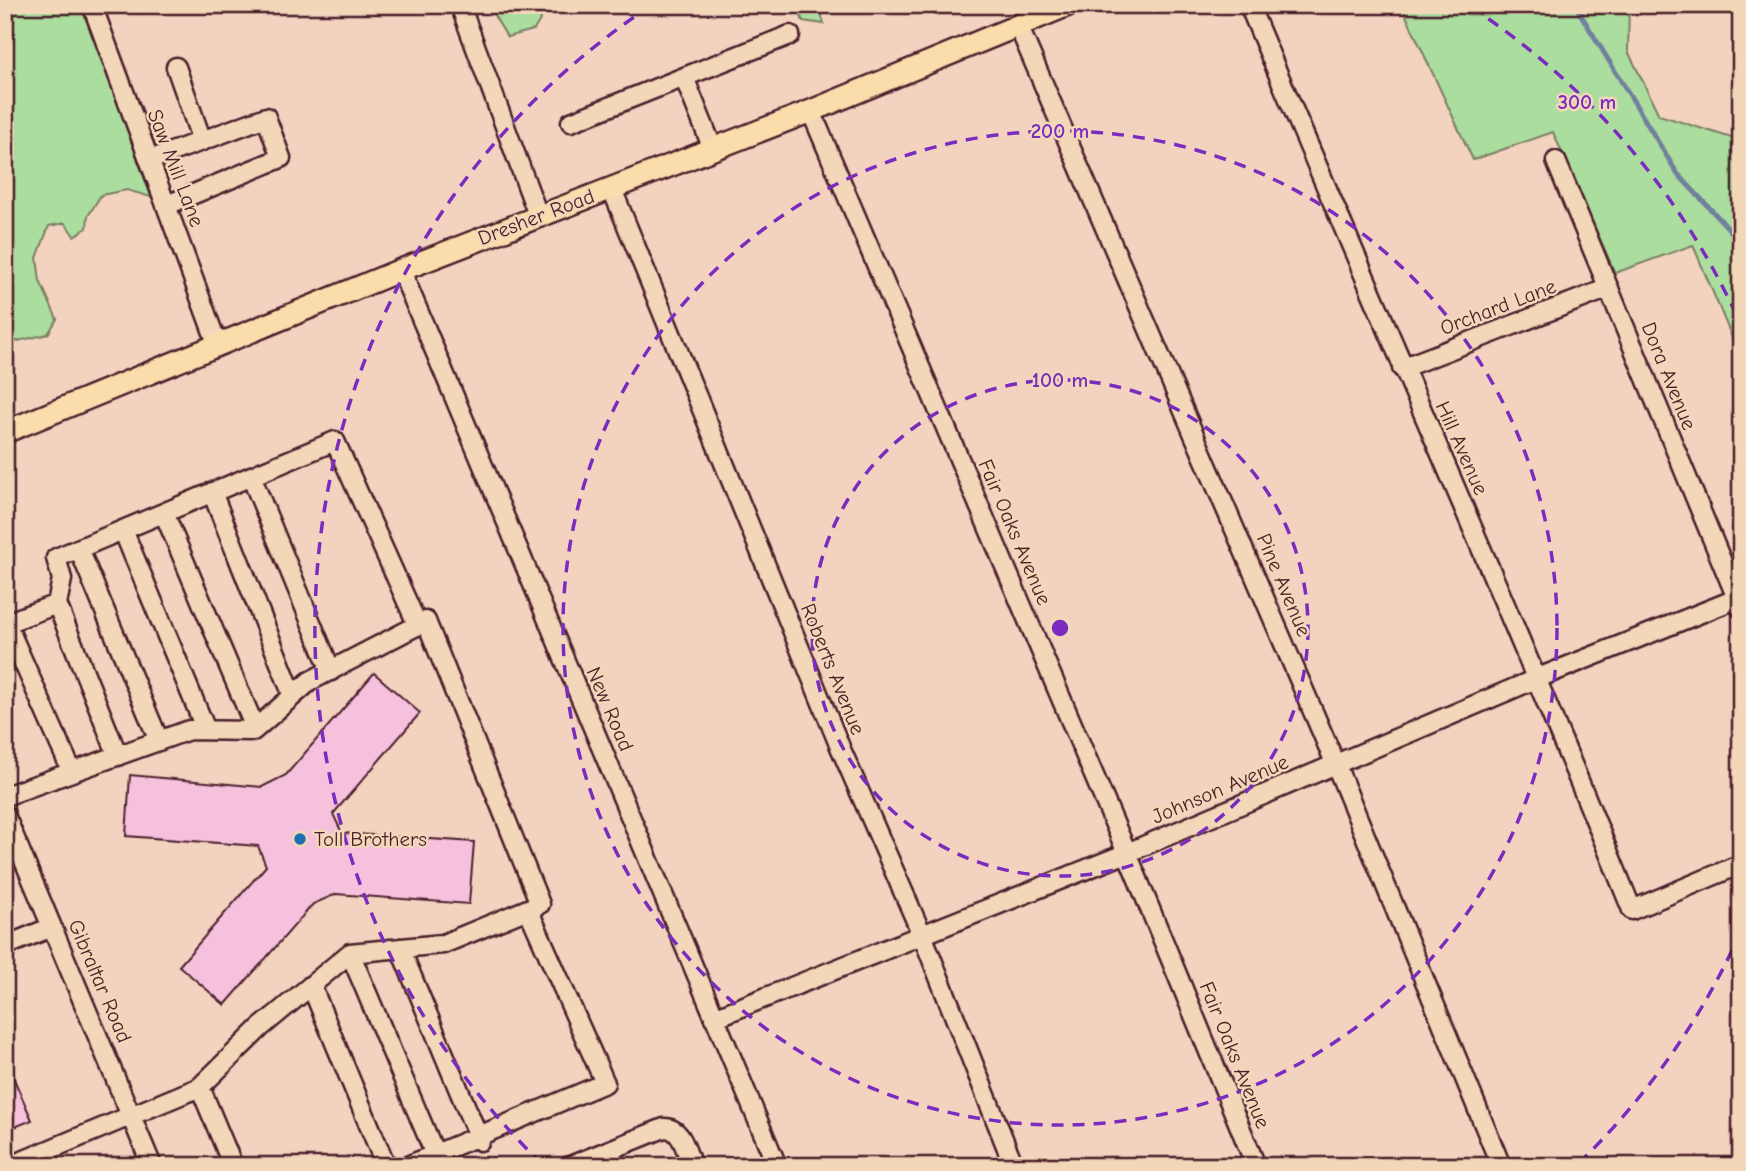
<svg xmlns="http://www.w3.org/2000/svg" width="1746" height="1171" viewBox="0 0 1746 1171" font-family="'Comic Neue',sans-serif">
  <style>
    .green { fill: #abdd9e; stroke: #7a7e64; stroke-width: 2 }
    .lines { fill: none; stroke-linecap: round; stroke-linejoin: round }
    .stream { stroke: #71809d; stroke-width: 5 }
    .building { fill: #f6c1dd; stroke: #4a1f2b; stroke-width: 2 }
    .minor-casing { stroke: #4a1f2b; stroke-width: 23 }
    .major-casing { stroke: #4a1f2b; stroke-width: 26 }
    .minor { stroke: #f2d7b9; stroke-width: 18 }
    .major { stroke: #fbddab; stroke-width: 21 }
    .ring { fill: none; stroke: #7b2cbf; stroke-width: 3.5; stroke-dasharray: 12 9 }
    .poi-dot { fill: #1f6fb2; stroke: #f2d7b9; stroke-width: 2.5 }
    .labels { text-anchor: middle; dominant-baseline: central; stroke-width: 5; stroke-linejoin: round; paint-order: stroke }
    .street-label { font-size: 21px; fill: #4a1f2b; stroke: #f2d7b9 }
    .poi-label { font-size: 21px; fill: #4a1f2b; stroke: #f2d7b9; text-anchor: start }
    .centre { fill: #7b2cbf; stroke: #f2d7b9; stroke-width: 3.5 }
    .ring-label { font-size: 21px; text-anchor: middle; font-weight: bold; fill: #7b2cbf; stroke: #f2d7b9; stroke-width: 5; stroke-linejoin: round; paint-order: stroke }
  </style>
  <rect width="100%" height="100%" fill="#f3d3c0"/>
  <filter id="ink" filterUnits="userSpaceOnUse"><feTurbulence type="fractalNoise" baseFrequency=".0143" numOctaves="2"/><feDisplacementMap in="SourceGraphic" scale="14" xChannelSelector="R" yChannelSelector="G"/><feConvolveMatrix kernelMatrix="1 2 1 2 8 2 1 2 1" color-interpolation-filters="sRGB"/></filter>
  <g filter="url(#ink)">
    <path class="green" d="M5,5H83L151,197L127,190L101,195L88,216L87,228L74,236L65,223L49,226L37,258L40,281L57,319L48,334L5,344Z
      M488,5H549L534,30L507,37Z
      M796,5H819L824,24L803,21Z
      M1401,5H1629L1628,51L1659,115L1741,141V359L1693,245L1615,273L1553,132L1473,160Z"/>
    <g class="lines">
      <path class="stream" d="M1575,5L1677,173L1741,242"/>
    </g>
    <path class="building" d="M374,673L420,713L333,814L342,833L474,842L469,904L336,894L313,904L225,1005L179,966L266,866L258,846L126,836L130,775L262,787L286,775Z
      M5,1059L32,1120L5,1131Z"/>
    <g class="lines">
      <g class="minor-casing">
        <path id="minor" d="M92,5L218,346
          M460,5L538,215
          M1249,5C1376,307 1509,606 1632,910L1741,864
          M1018,25L1336,765L1501,1166
          M684,77L713,149
          M811,111L1127,853L1256,1166
          M571,122L790,35
          M149,160L202,141L176,67
          M1556,161L1741,608
          M612,189L840,747L923,937L1014,1166
          M167,205L281,158L266,117L202,141
          M401,270L777,1166
          M1402,368L1609,288
          M251,476L331,671
          M212,492L293,696
          M164,513L255,728
          M123,530L206,730
          M79,549L159,741
          M57,604L118,756
          M72,772L6,623L57,604L62,579L56,558L335,441L418,626
          M5,796L189,730L253,731L310,681L426,621L540,904L443,944L350,953L260,1028L200,1087L10,1166
          M5,815L152,1166
          M5,946L52,927
          M400,948L480,1141
          M350,953L435,1154
          M311,985L386,1166
          M714,1018L1127,853L1538,678L1741,597
          M200,1087L233,1166
          M407,1166L605,1083L528,909
          M570,1166L664,1128C682,1127 686,1152 692,1166"/>
      </g>
      <g class="major-casing">
        <path id="major" d="M5,432L401,270L811,111L1068,5"/>
      </g>
      <use href="#minor" class="minor"/>
      <use href="#major" class="major"/>
    </g>
  </g>
  <g class="ring">
    <circle cx="1060" cy="628" r="248"/>
    <circle cx="1060" cy="628" r="497"/>
    <path d="M1741 931A745 745 0 0 1 1578 1164M542 1164A745 745 0 0 1 649 7M1471 7A745 745 0 0 1 1741 325"/>
  </g>
  <circle class="poi-dot" cx="300" cy="839" r="7"/>
  <g class="labels">
    <g class="street-label">
      <text transform="translate(176 168) rotate(69)">Saw Mill Lane</text>
      <text transform="translate(536 217) rotate(-21)">Dresher Road</text>
      <text transform="translate(1498 307) rotate(-21)">Orchard Lane</text>
      <text transform="translate(1669 376) rotate(68)">Dora Avenue</text>
      <text transform="translate(1462 448) rotate(66)">Hill Avenue</text>
      <text transform="translate(1015 532) rotate(67)">Fair Oaks Avenue</text>
      <text transform="translate(1284 585) rotate(67)">Pine Avenue</text>
      <text transform="translate(833 669) rotate(68)">Roberts Avenue</text>
      <text transform="translate(610 709) rotate(67)">New Road</text>
      <text transform="translate(1220 789) rotate(-23)">Johnson Avenue</text>
      <text transform="translate(100 981) rotate(67)">Gibraltar Road</text>
      <text transform="translate(1235 1055) rotate(68)">Fair Oaks Avenue</text>
    </g>
    <g class="poi-label">
      <text x="314" y="839">Toll Brothers</text>
    </g>
  </g>
  <circle cx="1060" cy="628" r="10" class="centre"/>
  <g class="ring-label">
    <text x="1587" y="109">300 m</text>
    <text x="1060" y="138">200 m</text>
    <text x="1060" y="387">100 m</text>
  </g>
  <rect width="1746" height="1171" fill="none" stroke="#f2d7b9" stroke-width="28"/>
  <rect x="14" y="14" width="1718" height="1143" fill="none" stroke="#4a1f2b" stroke-width="2.5" filter="url(#ink)"/>
</svg>
